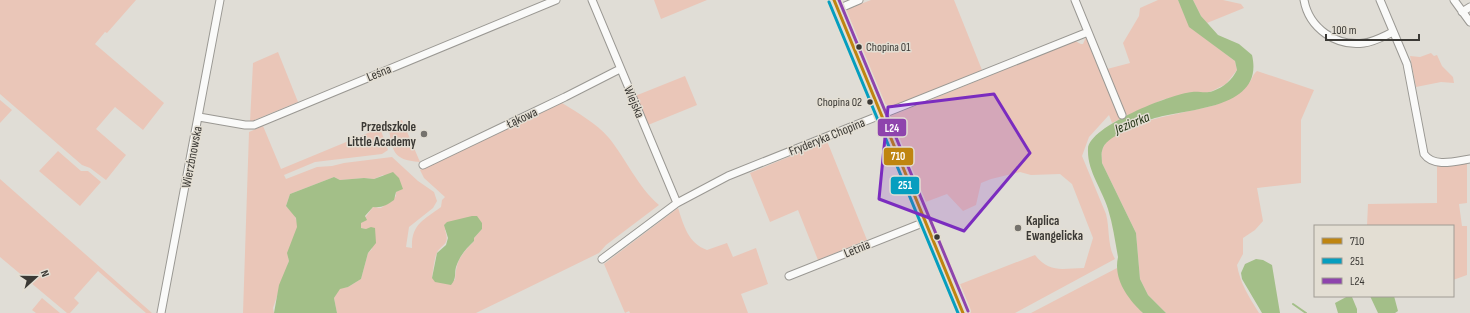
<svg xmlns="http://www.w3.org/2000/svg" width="1470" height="313" viewBox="0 0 1470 313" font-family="'Sofia Sans Condensed',sans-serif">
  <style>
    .green { fill: #eac6b8; fill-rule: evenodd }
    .water { fill: #a3bf88 }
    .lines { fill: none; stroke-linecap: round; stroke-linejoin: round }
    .stream { stroke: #a3bf88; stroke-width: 2 }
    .street-casing { stroke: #9a9893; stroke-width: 9 }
    .secondary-casing { stroke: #9a9893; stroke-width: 11 }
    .street { stroke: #fafaf9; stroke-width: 7 }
    .secondary { stroke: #edece7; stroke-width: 9 }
    .bus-1-casing { stroke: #e3ded3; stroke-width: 6 }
    .bus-2-casing { stroke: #e3ded3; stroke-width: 6 }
    .bus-3-casing { stroke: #e3ded3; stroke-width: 6 }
    .bus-1 { stroke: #bf8510; stroke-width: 3 }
    .bus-2 { stroke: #069ebf; stroke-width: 3 }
    .bus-3 { stroke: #8e44ad; stroke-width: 3 }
    .marked { fill: #7b2cbf; fill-opacity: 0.2; stroke: #7b2cbf; stroke-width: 3; stroke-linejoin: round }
    .bus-dot { fill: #3b3935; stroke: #e3ded3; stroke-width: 1.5 }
    .poi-dot { fill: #75726d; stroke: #e3ded3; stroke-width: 1.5 }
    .labels { text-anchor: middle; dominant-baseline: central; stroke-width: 3; stroke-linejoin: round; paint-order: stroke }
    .bus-label { font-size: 12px; fill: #3b3935; stroke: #e3ded3; text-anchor: start }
    .street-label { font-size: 13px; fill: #3b3935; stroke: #e3ded3 }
    .poi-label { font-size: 13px; font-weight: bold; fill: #3b3935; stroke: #e3ded3; text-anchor: end }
    .water-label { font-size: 14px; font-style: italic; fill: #1f3011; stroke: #e3ded3 }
    .line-badge { stroke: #e3ded3; stroke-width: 1.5 }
    .badge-label { font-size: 11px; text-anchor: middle; font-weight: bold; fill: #fff }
  </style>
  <rect width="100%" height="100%" fill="#e0ddd6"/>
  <path class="green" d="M0,0H136L107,33L105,32L95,44L164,103L143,130L115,107L96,129L126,155L106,180L90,168L82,165L0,94Z
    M654,0H707L661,19Z
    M871,0H954L982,70L891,107L883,103L845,10Z
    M1158,0H1178L1190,27L1235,61L1237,70L1226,84L1212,91L1203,94L1192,92L1162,100L1127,116L1107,69L1130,63L1123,43L1139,16L1140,8Z
    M1193,0H1223L1241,4L1244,8L1207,23L1201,16Z
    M1086,37L1120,119L1112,123L1109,115L1089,137L1082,156L1106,214C1110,229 1107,245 1115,259L1015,313H969L958,285L1035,255C1050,274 1063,268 1084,268L1093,238L1072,184L1060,174L1031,175L1020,172L991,179L981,183L976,205L963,211L947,194L923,203L888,117L1075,41L1081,44H1083Z
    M278,52L298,102L250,122L253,63Z
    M1431,53L1434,56L1437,55L1442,66L1453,77L1454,83L1441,82L1416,87L1410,56L1420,57Z
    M1257,71L1314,90L1301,120V183L1257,188L1263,221L1255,230L1243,238V254L1237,265C1240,283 1249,297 1259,313H1166L1148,295L1140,279L1136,233L1102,163C1102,159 1101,154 1102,151C1110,121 1190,113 1215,105C1222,103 1243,89 1249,83C1252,80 1252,75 1257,71Z
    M685,76L697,105L648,125L635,96Z
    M0,100L12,110L0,123Z
    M562,103C578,113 596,123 609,138C626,159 638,187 659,205L606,245L599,253L476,313H337L334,298L340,288L348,287L361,279L368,253L372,249L366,229L360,228L361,223L373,207L381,208L396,196V192L400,190L383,175L374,179L364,178L340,180L334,177L290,194L286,206C289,210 295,214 296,219C302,233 285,245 289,261L273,308L274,313H243L249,132L263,126L281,169L380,128L388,150L382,154L315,162L284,175L286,179L317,167L332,166L344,163L392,157L418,181L434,192L437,201L433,208L409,227L406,247L412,248C411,224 424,220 441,207L442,200L445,197L424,178L420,170ZM482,229L474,238V241C461,255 456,260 455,280L432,278C433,270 434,262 436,255C440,243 451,247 445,230Z
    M402,120L420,162C391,160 393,150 388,125Z
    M827,141L867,240L818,260L798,210L770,222L750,173Z
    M58,151L81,171H88L101,182L80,206L39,171Z
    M1467,163V203L1459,204L1462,226H1467V275L1453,280V226H1367L1368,204L1437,203V166Z
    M0,179L152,313H146L98,271L74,298L79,303L70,313H67L0,257Z
    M678,208C684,226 688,243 707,250L727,243L733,257L756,248L768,284L741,294L748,313H630L629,311L625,313L604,264Z
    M1117,268C1121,285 1131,301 1143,313H1031Z
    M42,298L60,313H36L32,310Z"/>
  <path class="water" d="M1178,0H1193L1201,16L1218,35L1239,44L1252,55C1265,110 1187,108 1152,119C1141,122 1129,128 1119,134C1112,138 1104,142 1102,151C1101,154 1102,159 1102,163L1136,233L1140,279L1148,295L1166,313H1143C1128,299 1113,279 1118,257C1115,241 1113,225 1108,209C1102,189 1087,171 1088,149C1089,126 1171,94 1192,92C1200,91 1205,94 1213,91C1224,87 1232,80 1237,70L1235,61L1189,27Z
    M393,172L399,178L403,189L396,192L394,200C387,205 382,208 373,207L365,216L367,220L361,223V228L366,229L371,227L375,228L376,243L368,253L361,279L348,287L340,289L334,298L337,313H274L279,285L289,261L287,253L297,227L296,218L286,206L290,194L334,177L340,180L364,178L374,179Z
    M472,216H477L482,223V229L474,238V241C466,249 460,255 456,267C454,274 457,278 451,285L435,282L432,278L437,253L446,245L448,238L444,225L447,222Z
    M1256,259L1263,260L1272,265L1280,313H1262L1242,279L1241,273L1245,264Z
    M1348,296L1352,297L1357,309V313H1338L1335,303Z
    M1370,296H1394L1398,311L1395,313H1378Z"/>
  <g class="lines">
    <path class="stream" d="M1293,304L1306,313"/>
    <g class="street-casing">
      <path id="street" d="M592,0L677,203
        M1075,0L1122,115
        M1304,0C1309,28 1336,47 1364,43C1374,42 1384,36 1393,32
        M1380,0L1407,64L1424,154C1434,168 1456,161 1470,159
        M1454,0L1470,22
        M838,9L859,0
        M1462,12L1470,7
        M199,117L245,125H254L556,0
        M423,165L565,97L620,69
        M602,259L677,203L728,176L1088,32
        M789,276L925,222
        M161,313L220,0"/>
    </g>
    <g class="secondary-casing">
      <path id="secondary" d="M834,0L963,313"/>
    </g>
    <use href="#street" class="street"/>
    <use href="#secondary" class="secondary"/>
    <g class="bus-1-casing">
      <path id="bus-1" d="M834,0L963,313"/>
    </g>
    <g class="bus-2-casing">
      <path id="bus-2" d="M829,2L958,313"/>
    </g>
    <g class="bus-3-casing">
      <path id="bus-3" d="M839,0L968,311"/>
    </g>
    <use href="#bus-1" class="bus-1"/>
    <use href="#bus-2" class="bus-2"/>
    <use href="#bus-3" class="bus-3"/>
  </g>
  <path class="marked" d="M994,94L1030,153L964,231L879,199L888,107Z"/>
  <g class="bus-dot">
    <circle cx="859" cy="47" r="3.5"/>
    <circle cx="870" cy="102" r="3.5"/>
    <circle cx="937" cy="237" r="3.5"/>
  </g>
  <g class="poi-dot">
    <circle cx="424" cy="134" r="4"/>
    <circle cx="1018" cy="228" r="4"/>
  </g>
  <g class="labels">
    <g class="bus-label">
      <text x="866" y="47">Chopina 01</text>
      <text x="862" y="102" text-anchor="end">Chopina 02</text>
    </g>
    <g class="street-label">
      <text transform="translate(379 73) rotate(-22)">Leśna</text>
      <text transform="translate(634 102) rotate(67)">Wiejska</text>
      <text transform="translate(522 118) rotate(-25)">Łąkowa</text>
      <text transform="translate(827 137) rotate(-22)">Fryderyka Chopina</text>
      <text transform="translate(192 157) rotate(-79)">Wierzbnowska</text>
      <text transform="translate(857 249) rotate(-22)">Letnia</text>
    </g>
    <g class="poi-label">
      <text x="416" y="127">Przedszkole<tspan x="416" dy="15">Little Academy</tspan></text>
      <text x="1026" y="221" text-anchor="start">Kaplica<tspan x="1026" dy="15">Ewangelicka</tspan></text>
    </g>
    <g class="water-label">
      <text transform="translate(1132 123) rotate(-22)">Jeziorka</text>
    </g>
  </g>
  <g class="line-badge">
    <rect x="877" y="118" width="30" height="19" rx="4" fill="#8e44ad"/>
    <rect x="883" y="147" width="31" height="19" rx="4" fill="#bf8510"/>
    <rect x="890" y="176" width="30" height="19" rx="4" fill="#069ebf"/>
  </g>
  <g class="badge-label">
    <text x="892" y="132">L24</text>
    <text x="898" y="160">710</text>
    <text x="905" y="189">251</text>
  </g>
  <rect x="1314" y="225" width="140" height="72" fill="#e3ded3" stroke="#a09c94"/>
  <rect x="1322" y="238" width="20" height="6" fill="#bf8510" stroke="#a09c94"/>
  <text x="1350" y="245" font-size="12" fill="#3b3935">710</text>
  <rect x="1322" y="258" width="20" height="6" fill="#069ebf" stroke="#a09c94"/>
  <text x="1350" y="265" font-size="12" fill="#3b3935">251</text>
  <rect x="1322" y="278" width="20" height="6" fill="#8e44ad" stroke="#a09c94"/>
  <text x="1350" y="285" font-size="12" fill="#3b3935">L24</text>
  <g transform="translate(36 277) rotate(69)" stroke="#e3ded3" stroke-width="3" paint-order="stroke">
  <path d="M0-3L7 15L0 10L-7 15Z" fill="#3b3935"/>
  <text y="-6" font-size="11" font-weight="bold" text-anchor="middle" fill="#3b3935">N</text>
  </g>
  <path d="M1326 34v6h93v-6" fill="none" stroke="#3b3935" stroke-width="2"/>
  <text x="1332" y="34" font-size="12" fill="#3b3935" stroke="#e3ded3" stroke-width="3" paint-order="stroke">100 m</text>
</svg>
